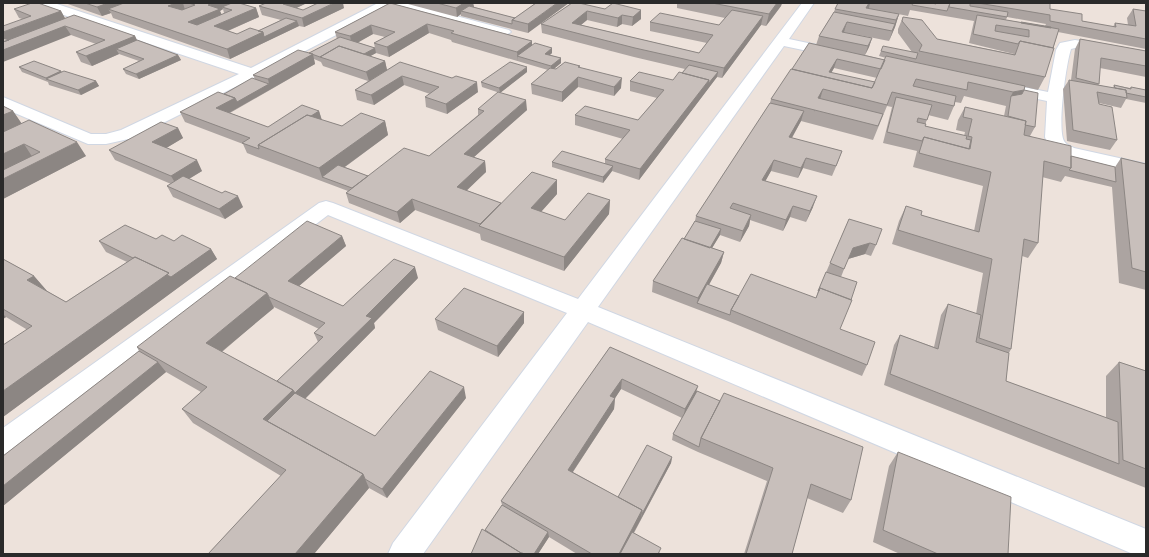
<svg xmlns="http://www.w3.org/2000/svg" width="1149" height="557" viewBox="0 0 1149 557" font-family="'PT Sans',sans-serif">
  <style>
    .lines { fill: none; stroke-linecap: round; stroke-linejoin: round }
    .service-casing { stroke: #d0d7e3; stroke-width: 2 }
    .minor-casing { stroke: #d0d7e3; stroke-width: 2 }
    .service { fill: #fff; fill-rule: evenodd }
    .minor { fill: #fff; fill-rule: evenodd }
    .wall { fill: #aca4a1; fill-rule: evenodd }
    .shaded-wall { fill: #8c8683 }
    .building { fill: #c8bfbb; stroke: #8c8683; fill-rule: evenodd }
  </style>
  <rect width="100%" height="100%" fill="#ede2db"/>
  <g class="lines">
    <g class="service-casing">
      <path id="service" d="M391,3H407L509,30L511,32L506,35L393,5Z"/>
    </g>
    <g class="minor-casing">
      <path id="minor" d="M35,3H54L251,68L378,3H394L392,6L257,76L133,138L106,144H88L3,108V97L91,134H106L121,130L239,74L37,6Z
        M802,3H814L789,39L841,50L843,53L841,56L836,57L784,46L598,307L1146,529V554H1133L588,322L423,554H388L393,543L567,313L328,215L13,453L3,456V428L319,203L326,201L333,203L578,299Z
        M1075,40L1146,52V60L1075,48L1071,49C1066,65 1057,128 1064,141C1066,145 1071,146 1074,148L1146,164V174L1063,156L1054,151L1047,143L1045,137L1047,101L1004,92L1001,89L1004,86L1009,84L1048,92L1056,50L1060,43Z"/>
    </g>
    <use href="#service" class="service"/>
    <use href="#minor" class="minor"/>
  </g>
  <path class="wall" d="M65,3H239L256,8L259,17L228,31L237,34L258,31L281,20L262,15L259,6L266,3H307L296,8L303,10L344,8L304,27L299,26L230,59L113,18L111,13L102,16ZM223,9L224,13L222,15L220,11Z
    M390,3L532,41V46L552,48V53L550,55L561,58V63L554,69H556L580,68L621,88L614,96L578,87L562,102L532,94L531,84L548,70L452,42L451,40L429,33L389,57L376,53L370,56L385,61L387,70L478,92L447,114L426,107L425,97L430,94L404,85L374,105L357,100L355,90L368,81L323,66L321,62L314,59L315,64L230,113L268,127L319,111L322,120L342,126L385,121L388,135L345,167L368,176L429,156L478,115V109L527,110L474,157L485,161L486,172L466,190L501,203L557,194L541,212L565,220L610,200L609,214L564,271L481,240L480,234L415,210L400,223L349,203L346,193L348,191L247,153L243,144L185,122L180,112L224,94L255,79L253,75L309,53L337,39L335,32ZM373,34L385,37L374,43L375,48L357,42Z
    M408,3H473L474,7L515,18L536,3L528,33L461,16V14L457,17L408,4Z
    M572,3L605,9L641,10V19L632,26L622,24L617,27L587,20L581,25L699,53L707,43L650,31V22L719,25L725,18L677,8V3H782L781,6L766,26L761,25L722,78L717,77L639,180L612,171L603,183L552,167V162L605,164V159L623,139L575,125V115L638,120L657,98L630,91V81L673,80L682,73L685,69L634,57L542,33L541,24Z
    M838,3H1050V9L1082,21L1113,27L1115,23L1128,25L1127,18L1133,9L1146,11V49L1058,32L1045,77L1038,90L1025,87L1024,90L1035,127L1030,136L1071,156L1115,167L1121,158L1146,164V290L1119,283L1112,187L1065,176L1061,182L1042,177L1038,243L1028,258L1022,256L1011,349L1009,353L1006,381L1106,418V376L1119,362L1146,371V488L884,385L894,345L900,335L934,347L941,315L948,304L976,314L983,273L892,244L899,221L906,206L921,215L974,231L983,186L913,167L917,151L883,143L892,107L887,106L873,140L801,121L792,138L842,151L838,162L832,176L803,168L798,178L771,171L765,181L813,207L806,222L790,217L783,231L750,220L749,226L740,242L720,235L712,248L724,252L721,263L709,285L739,296L816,298L818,291L849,219L876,245L871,256L865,254L848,259L841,277L840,329L867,365L862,376L728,321L652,292L653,281L684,239L695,221L696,216L770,103L771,99L792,69L816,45L819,36L834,12L835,9ZM869,8L908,16L910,10L974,21L969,43L1014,54H1013L937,39L903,17L898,29V33L912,52L881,51L879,56L886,58L885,60L865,55L869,47L872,38L844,32L889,41L895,27L899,14ZM1007,17L1046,24L1045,26L1006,20ZM834,68L877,78L875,82L831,73ZM964,96L1006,106L1004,116L965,107L958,120L956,130L965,132L964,136L925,126L928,115L948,120L954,106L955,102L961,103Z
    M14,9L61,11L65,19L135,36L137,40L178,55L181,60L139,79L126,74L123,69L139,61L119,54L92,66L81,62L76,52L96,44L71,35L19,18Z
    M1080,39L1146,51V77L1100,68L1099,84L1098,85L1113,88L1114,85L1130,88L1131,87L1146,90V103L1126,99L1121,108L1099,103L1117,140L1110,150L1067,141L1063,89L1069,80H1071L1075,49Z
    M19,67L61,71L62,72L96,81L99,86L81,95L49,85L48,82L22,72Z
    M527,72L500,93L482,87L481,82Z
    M3,106L13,111L21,123L86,156L3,199Z
    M178,128L183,138L166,148L202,171L189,179L243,207L225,219L173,197L167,186L171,184L115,160L109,150Z
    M342,236L346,246L299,286L343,306L418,278L374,323L375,328L305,399L375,436L466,398L387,498L369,488L314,554H208L281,476L193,423L182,409L201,392L166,372L3,506V456L139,351L137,347L235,278ZM274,307L319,329L314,333L318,342L277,381L222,352Z
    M156,239L174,241L211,249L217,259L3,417L26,329L6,317L3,319V259L34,276L47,291L66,302L127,262L106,252L99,241Z
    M524,312V323L498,357L438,330L435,319Z
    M610,347L697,391L851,500L843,513L807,498L792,554H744L767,481L698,452L672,440L673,434L682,418L621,389L615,398L614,409L573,472L618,497L672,457L671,463L634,533L660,553V554H577L549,537L538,554H471L485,530L502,505L501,501Z
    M898,452L1008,554H900L873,542L889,466Z"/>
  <path class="shaded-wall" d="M108,3H136L108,9L111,13L102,16L97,7Z
    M176,3H183L185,10L172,15L168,6Z
    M214,3H238L222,7L223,9L220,11L223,18L192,31L188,22L208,5Z
    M285,3H307L286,13L283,4Z
    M334,3H343L344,8L304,27L302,18Z
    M464,3H473L474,7L461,11V14L457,17L456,8Z
    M557,3H569L528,33V24Z
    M777,3H782L781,6L766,26L769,14Z
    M869,3H870L869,8H866Z
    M256,8L259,17L218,35L214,26Z
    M641,10V19L632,26L633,17Z
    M61,11L66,20L3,43V32Z
    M587,11V20L572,32V23Z
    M899,14L895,27L889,41L896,20Z
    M622,15V24L617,27L618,18Z
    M763,16L761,25L722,78L724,68Z
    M297,21L299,26L230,59L227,49L263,32Z
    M847,22L844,32L839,41L842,32Z
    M427,24L429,33L389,57L387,47Z
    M371,25L373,34L352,46L350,36Z
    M65,26L71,35L3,62V48Z
    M135,36L139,45L116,49L119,54L92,66L86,56Z
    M872,38L869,47L865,55L868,46Z
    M532,41V50L517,56L518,61L517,52Z
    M375,48L376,53L360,62L359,57Z
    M552,48V53L545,59V54Z
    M313,54L315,64L220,118L216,108L235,98L269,84L268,79Z
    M178,55L181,60L139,79L136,74Z
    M561,58V63L551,71V66Z
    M837,59L834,68L826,82L829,72Z
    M385,61L387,70L369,81L366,72Z
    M527,67V72L500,93L499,88Z
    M61,71L64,77L48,80L46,78Z
    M718,72L717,77L639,180L640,169L709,80Z
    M402,76L404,85L374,105L371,95Z
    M578,77V87L562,102V92Z
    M622,78L621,88L614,96V87Z
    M96,81L99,86L81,95L78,90Z
    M477,82L478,92L447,114L446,104Z
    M823,89L819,103L814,112L818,98Z
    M1024,90L1017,104L1011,96L1013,92Z
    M526,100L527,110L465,165L464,154Z
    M13,111L22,124L3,133V115Z
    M319,111L322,121L262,147Z
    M804,111L801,121L786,148L789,137Z
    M385,121L388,135L328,179L322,177L319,168Z
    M178,128L183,138L158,153L152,142Z
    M77,142L86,156L3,199V179Z
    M24,144L33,158L3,173V154Z
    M806,158L803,168L798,178L801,168Z
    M197,160L202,171L177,186L171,176Z
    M774,160L771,171L760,191L762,180Z
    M485,161L486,172L459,198L457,187Z
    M613,166L612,171L603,183V177Z
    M557,180V194L531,223V208Z
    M238,196L243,207L225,219L219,209Z
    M817,196L813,207L806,222L810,211Z
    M412,199L415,210L400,223L397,212Z
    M610,200L609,214L564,271V257Z
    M793,206L790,217L783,231L786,220Z
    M751,215L749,226L740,242L743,231Z
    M721,229L720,235L706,258L707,252Z
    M342,236L346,246L292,292L288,281Z
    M870,243L865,254L848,259L853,248Z
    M211,249L217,259L3,417V391L169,273Z
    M724,252L721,263L698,304L697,303L698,298Z
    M415,267L418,278L374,323L375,328L276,428L263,419Z
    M34,276L47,291L27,280Z
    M267,293L274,308L215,357L206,343Z
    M524,312V323L498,357L497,346Z
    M3,314L6,317L3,319Z
    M158,362L166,372L3,506V486Z
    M622,379L621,389L610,406V396Z
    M698,386L695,396L683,419L685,409Z
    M464,387L466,398L387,498L382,489Z
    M615,398L614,409L568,479V470Z
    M672,457L671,463L641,519L642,514Z
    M363,474L369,488L314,554H295Z
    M642,510L641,519L622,554H619Z
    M548,532L549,537L538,554H534Z"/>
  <path class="building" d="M32,3H38L61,11L3,32V26L31,16L14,9Z
    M85,3H108L97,7Z
    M124,3H176L168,6L182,10L195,5L189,3H214L208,5L220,9L188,22L197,25L232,10L222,7L232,3H239L256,8L214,26L237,34L250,28L263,32L227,49L108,9Z
    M266,3H285L283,4L303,10L318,3H334L302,18L259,6Z
    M390,3L532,41L517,52L451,33L454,31L427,24L387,47L374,43L395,32L371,25L350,36L335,32Z
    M437,3H464L456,8Z
    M536,3H557L528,24L512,20Z
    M572,3H579L605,9L613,3L641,10L633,17L622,15L618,18L587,11L572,23L699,53L713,35L650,22L660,13L719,25L732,10L763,16L724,68L635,48L541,24Z
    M712,3H777L769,14Z
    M838,3H869L866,8L899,14L896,20L835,9Z
    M913,3H932L936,4V3H950L947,11L912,5Z
    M950,3H970V6L1008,12L1007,17L949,7Z
    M978,3H1050V9L1082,14V21L1116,27L1115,23L1136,26L1133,9L1146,11V39L1050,21V15Z
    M469,6L515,18L512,20V24L461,11Z
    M834,12L895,24L892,31L847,22L842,32L872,38L868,46L819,36Z
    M74,15L135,36L86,56L76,52L105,40L65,26L3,50V42Z
    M977,15L1059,29L1053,48L1020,41L1018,44L973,34ZM996,25L1029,30V37L995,31Z
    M903,17L922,20L937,39L1015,55L1020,41L1054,48L1045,77L919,51L922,45L902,21Z
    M286,18L297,21L264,37L263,32L258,31Z
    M1021,22L1051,27V28L1021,23Z
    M340,37L375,48L364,54L339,46L320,57L309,53Z
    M3,38L9,40L3,42Z
    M1080,39L1146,51V66L1101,58L1099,84L1076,78Z
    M137,40L178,55L136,74L123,69L144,59L116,49Z
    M535,43L552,48L545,54L561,58L551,66L517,56Z
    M809,43L885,60L881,69L837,59L829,72L875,82L872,88L792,69Z
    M339,46L385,61L366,72L320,57Z
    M883,46L918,53L916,59L881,51Z
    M298,50L313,54L268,79L253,75Z
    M886,56L1025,86L1024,90L1013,92L968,82L967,90L916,79L913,86L956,96L954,106L892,92L887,105L823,89L818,98L883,114L878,126L771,99L791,69L872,88Z
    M34,61L61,71L46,78L19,67Z
    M400,62L452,78L456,76L477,82L446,104L425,97L439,87L402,76L371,95L355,90Z
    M510,62L527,67L499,88L481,82Z
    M565,62L580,66L578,67L622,78L614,87L578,77L562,92L531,84L550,68L556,69Z
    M689,65L718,72L708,84L709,80L682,73Z
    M64,71L96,81L78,90L46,79Z
    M639,72L673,80L679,72L709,80L640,169L605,159L630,130L575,115L585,106L638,120L664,90L630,81Z
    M252,78L269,84L237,102L235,98L224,94Z
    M1069,80L1126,90L1127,98L1097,92L1099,104L1112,107L1117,140L1073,130Z
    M1114,85L1131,89V87L1146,90V97L1126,93V90L1115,88Z
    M1024,90L1038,93L1035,127L1025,125L1026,121L1008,116L1011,96L1022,94Z
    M218,92L235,98L216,108L268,127L302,105L319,111L311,116L307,115L258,145L259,149L242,143L250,138L180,112Z
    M498,92L526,100L464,154L485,161L457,187L501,203L480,224L412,199L397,212L346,193L404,148L429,156L484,111L478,109Z
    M896,97L932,105L927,120L918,118L917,122L926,124L925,126L967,136L966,139L971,140L969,149L924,137L922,141L887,132Z
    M770,103L804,111L789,137L842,151L836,166L806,158L801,168L774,160L762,180L817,196L810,211L793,206L786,220L733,203L730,208L751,215L743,231L696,216Z
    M3,106L13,111L3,115Z
    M965,107L1026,121L1024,135L1071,146V168L1044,161L1038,243L1024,239L1011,349L979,338L992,259L898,230L906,206L922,211L921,215L979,232L991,172L919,153L924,137L970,149L972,137L968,136L972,119L963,117Z
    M361,113L385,121L319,168L258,145L307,115L342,126Z
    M29,120L77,142L3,179V170L40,152L24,144L3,154V132Z
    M161,122L178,128L152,142L197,160L171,176L109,150Z
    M562,151L613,166L603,177L552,162Z
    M1071,156L1115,167L1116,182L1069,170L1071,168Z
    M1121,158L1146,164V272L1132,268Z
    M338,165L368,176L352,188L322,177Z
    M532,172L557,180L531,208L565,220L588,193L610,200L564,257L479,226Z
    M183,176L222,193L225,191L238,196L219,209L167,186Z
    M849,219L882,229L876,245L870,243L853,248L844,269L830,263Z
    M307,221L342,236L288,281L343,306L394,259L415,267L366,316L372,318L295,393L293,390L277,381L323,337L314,333L325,323L269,297L267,293L235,278Z
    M695,221L721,229L710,248L684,239Z
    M125,225L156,239L162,235L174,241L182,235L211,249L171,277L167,275L169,273L135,257L133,258L99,241Z
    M682,238L724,252L698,298L653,281Z
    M135,257L169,273L3,391V345L32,326L3,309V259L34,276L27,280L66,302Z
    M826,272L857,282L851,300L820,288L819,291H818Z
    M751,274L816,298L820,288L852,300L840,329L875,342L867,365L731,310Z
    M230,276L267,293L206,343L293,390L263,419L363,474L295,554H208L286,470L182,409L207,387L137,347Z
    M707,284L739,296L731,310L730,315L697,303Z
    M464,288L524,312L497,346L435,319Z
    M948,304L981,315L976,342L1009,353L1006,381L1118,422L1119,464L890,374L900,335L938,349Z
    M610,347L698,386L685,409L622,379L610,396L615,398L568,470L642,510L619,554H592L501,501Z
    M139,351L158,362L3,486V456Z
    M1119,362L1146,371V469L1123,460Z
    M430,371L464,387L382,489L365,479L363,474L267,421L295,393L375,436Z
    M697,391L720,401L701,438L699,447L673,434Z
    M724,393L863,447L851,500L811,484L792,554H746L773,468L701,438Z
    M647,445L672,457L642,514V510L618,497Z
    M898,452L1011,497L1008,554H938L883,530Z
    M502,505L548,532L534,554H526L521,553L485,530Z
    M482,529L521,553L526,554H471Z
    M632,532L661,548L658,554H620Z"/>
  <rect width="1149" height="557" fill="none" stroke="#2a2a2a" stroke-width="8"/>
</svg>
